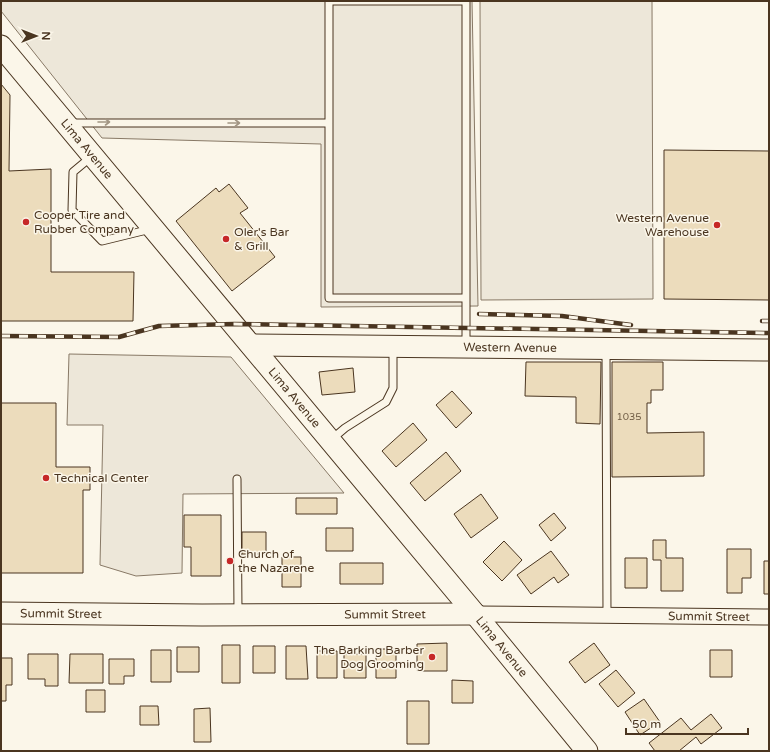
<svg xmlns="http://www.w3.org/2000/svg" width="770" height="752" viewBox="0 0 770 752" font-family="'Varela Round',sans-serif">
  <style>
    .parking { fill: #ede7d9; stroke: #887966 }
    .building { fill: #ecdcbc; stroke: #4a3520 }
    .lines { fill: none; stroke-linecap: round; stroke-linejoin: round }
    .lane-casing { stroke: #4a3520; stroke-width: 9 }
    .street-casing { stroke: #4a3520; stroke-width: 17 }
    .secondary-casing { stroke: #4a3520; stroke-width: 23 }
    .lane { stroke: #fbf6e9; stroke-width: 7 }
    .street { stroke: #fbf6e9; stroke-width: 15 }
    .secondary { stroke: #fbf6e9; stroke-width: 21 }
    .rail-casing { stroke: #4a3520; stroke-width: 4.5 }
    .rail { stroke: #fbf6e9; stroke-width: 3; stroke-dasharray: 9; stroke-linecap: butt }
    .oneway { stroke: #a29684 }
    .poi-dot { fill: #c62828; stroke: #fbf6e9; stroke-width: 1.5 }
    .labels { text-anchor: middle; dominant-baseline: central; stroke-width: 3; stroke-linejoin: round; paint-order: stroke }
    .number-label { font-size: 10px; fill: #725f47 }
    .street-label { font-size: 12px; fill: #4a3520; stroke: #fbf6e9 }
    .poi-label { font-size: 12px; fill: #4a3520; stroke: #fbf6e9; text-anchor: start }
  </style>
  <rect width="100%" height="100%" fill="#fbf6e9"/>
  <path class="parking" d="M1,1H472L478,306L321,307V144L102,138L1,11Z
    M480,1H652L653,299L481,300Z
    M69,354L231,357L344,493L183,494L182,573L136,576L100,565L103,425H67Z"/>
  <path class="building" d="M1,84L10,95L9,171L51,169V272H134L133,321H1Z
    M664,150L769,151V300L664,299Z
    M229,184L248,208L240,213L275,257L232,291L176,221L216,188L219,192Z
    M526,362H601L600,424L576,423V397L525,396Z
    M612,362H663V390H651V403H647V433L704,432V476L612,477Z
    M353,368L355,392L322,395L319,372Z
    M452,391L472,413L456,428L436,405Z
    M1,403H56V467H90V490H83V573H1Z
    M413,423L427,440L396,467L382,451Z
    M446,452L461,471L425,501L410,483Z
    M481,494L498,518L471,538L454,514Z
    M296,498H337V514H296Z
    M554,513L566,528L551,541L539,525Z
    M184,515H221V576H191V547H184Z
    M326,528H353V551H326Z
    M242,532H266V554H242Z
    M653,540H666V558H683V591H661V560H653Z
    M504,541L522,560L502,581L483,562Z
    M727,549H751V578H742V593H727Z
    M551,551L569,575L558,583L554,577L531,594L517,575Z
    M282,557H301V587H282Z
    M625,558H647V588H625Z
    M764,561H769V594H764Z
    M340,563H383V584H340Z
    M447,643V671H417V644Z
    M594,643L610,665L585,683L569,662Z
    M222,645H240V683H222Z
    M253,646H275V673H253Z
    M286,646H306L308,679H286Z
    M177,647H199V672H177Z
    M376,649H396V678H376Z
    M151,650H171V682H151Z
    M710,650H732V677H710Z
    M317,651H337V678H317Z
    M28,654H58V686H45V679H28Z
    M70,654H103V683H69Z
    M344,654H366V678H344Z
    M1,658H12V685H6V701H1Z
    M109,659H134V676H124V684H109Z
    M616,670L635,693L618,707L599,684Z
    M452,680L473,681V703H452Z
    M86,690H105V712H86Z
    M644,699L660,722L640,735L625,712Z
    M407,701H429V744H407Z
    M140,706H158L159,725H140Z
    M210,708L211,742H194V709Z
    M711,714L722,728L701,744L696,737L679,751H655L649,743L681,718L691,730Z"/>
  <g class="lines">
    <g class="lane-casing">
      <path id="lane" d="M329,1H466V298H329Z
        M69,123H329
        M91,157L73,172L72,210L102,241L151,229
        M466,346V298
        M606,351L607,615
        M332,439L345,428L386,402L393,388V348
        M237,479L238,612"/>
    </g>
    <g class="street-casing">
      <g id="street">
        <path id="s1" d="M475,614L769,617"/>
      </g>
    </g>
    <g class="secondary-casing">
      <g id="secondary">
        <path id="s2" d="M1,46L475,614L587,751"/>
        <path id="s3" d="M251,345L769,350"/>
        <path id="s4" d="M1,613L202,615L475,614"/>
      </g>
    </g>
    <use href="#lane" class="lane"/>
    <use href="#street" class="street"/>
    <use href="#secondary" class="secondary"/>
    <g class="rail-casing">
      <path id="rail" d="M479,314L562,316L631,325
        M762,321H769
        M1,336L119,337L159,326L234,324L769,333"/>
    </g>
    <use href="#rail" class="rail"/>
  </g>
  <defs><path id="oneway-shaft" d="M-6 0H5M1.5-3L5.5 0L1.5 3" fill="none" stroke-width="1.6" stroke-linecap="round" stroke-linejoin="round"/></defs>
  <g class="oneway">
    <use href="#oneway-shaft" transform="translate(104 122)"/>
    <use href="#oneway-shaft" transform="translate(234 123)"/>
  </g>
  <g class="poi-dot">
    <circle cx="26" cy="222" r="4"/>
    <circle cx="717" cy="225" r="4"/>
    <circle cx="226" cy="239" r="4"/>
    <circle cx="46" cy="478" r="4"/>
    <circle cx="230" cy="561" r="4"/>
    <circle cx="432" cy="657" r="4"/>
  </g>
  <g class="labels">
    <g class="number-label">
      <text x="629" y="417">1035</text>
    </g>
    <g class="street-label">
      <text stroke="none"><textPath href="#s2" startOffset="134">Lima Avenue</textPath></text>
      <text stroke="none"><textPath href="#s3" startOffset="259">Western Avenue</textPath></text>
      <text stroke="none"><textPath href="#s2" startOffset="458">Lima Avenue</textPath></text>
      <text stroke="none"><textPath href="#s4" startOffset="60">Summit Street</textPath></text>
      <text stroke="none"><textPath href="#s4" startOffset="384">Summit Street</textPath></text>
      <text stroke="none"><textPath href="#s1" startOffset="234">Summit Street</textPath></text>
      <text stroke="none"><textPath href="#s2" startOffset="782">Lima Avenue</textPath></text>
    </g>
    <g class="poi-label">
      <text x="34" y="215">Cooper Tire and<tspan x="34" dy="14">Rubber Company</tspan></text>
      <text x="709" y="218" text-anchor="end">Western Avenue<tspan x="709" dy="14">Warehouse</tspan></text>
      <text x="234" y="232">Oler's Bar<tspan x="234" dy="14">&amp; Grill</tspan></text>
      <text x="54" y="478">Technical Center</text>
      <text x="238" y="554">Church of<tspan x="238" dy="14">the Nazarene</tspan></text>
      <text x="424" y="650" text-anchor="end">The Barking Barber<tspan x="424" dy="14">Dog Grooming</tspan></text>
    </g>
  </g>
  <rect width="770" height="752" fill="none" stroke="#4a3520" stroke-width="4"/>
  <g transform="translate(36 36) rotate(90)" stroke="#fbf6e9" stroke-width="3" paint-order="stroke">
  <path d="M0-3L7 15L0 10L-7 15Z" fill="#4a3520"/>
  <text y="-6" font-size="11" font-weight="bold" text-anchor="middle" fill="#4a3520">N</text>
  </g>
  <path d="M626 728v6h122v-6" fill="none" stroke="#4a3520" stroke-width="2"/>
  <text x="632" y="728" font-size="12" fill="#4a3520" stroke="#fbf6e9" stroke-width="3" paint-order="stroke">50 m</text>
</svg>
